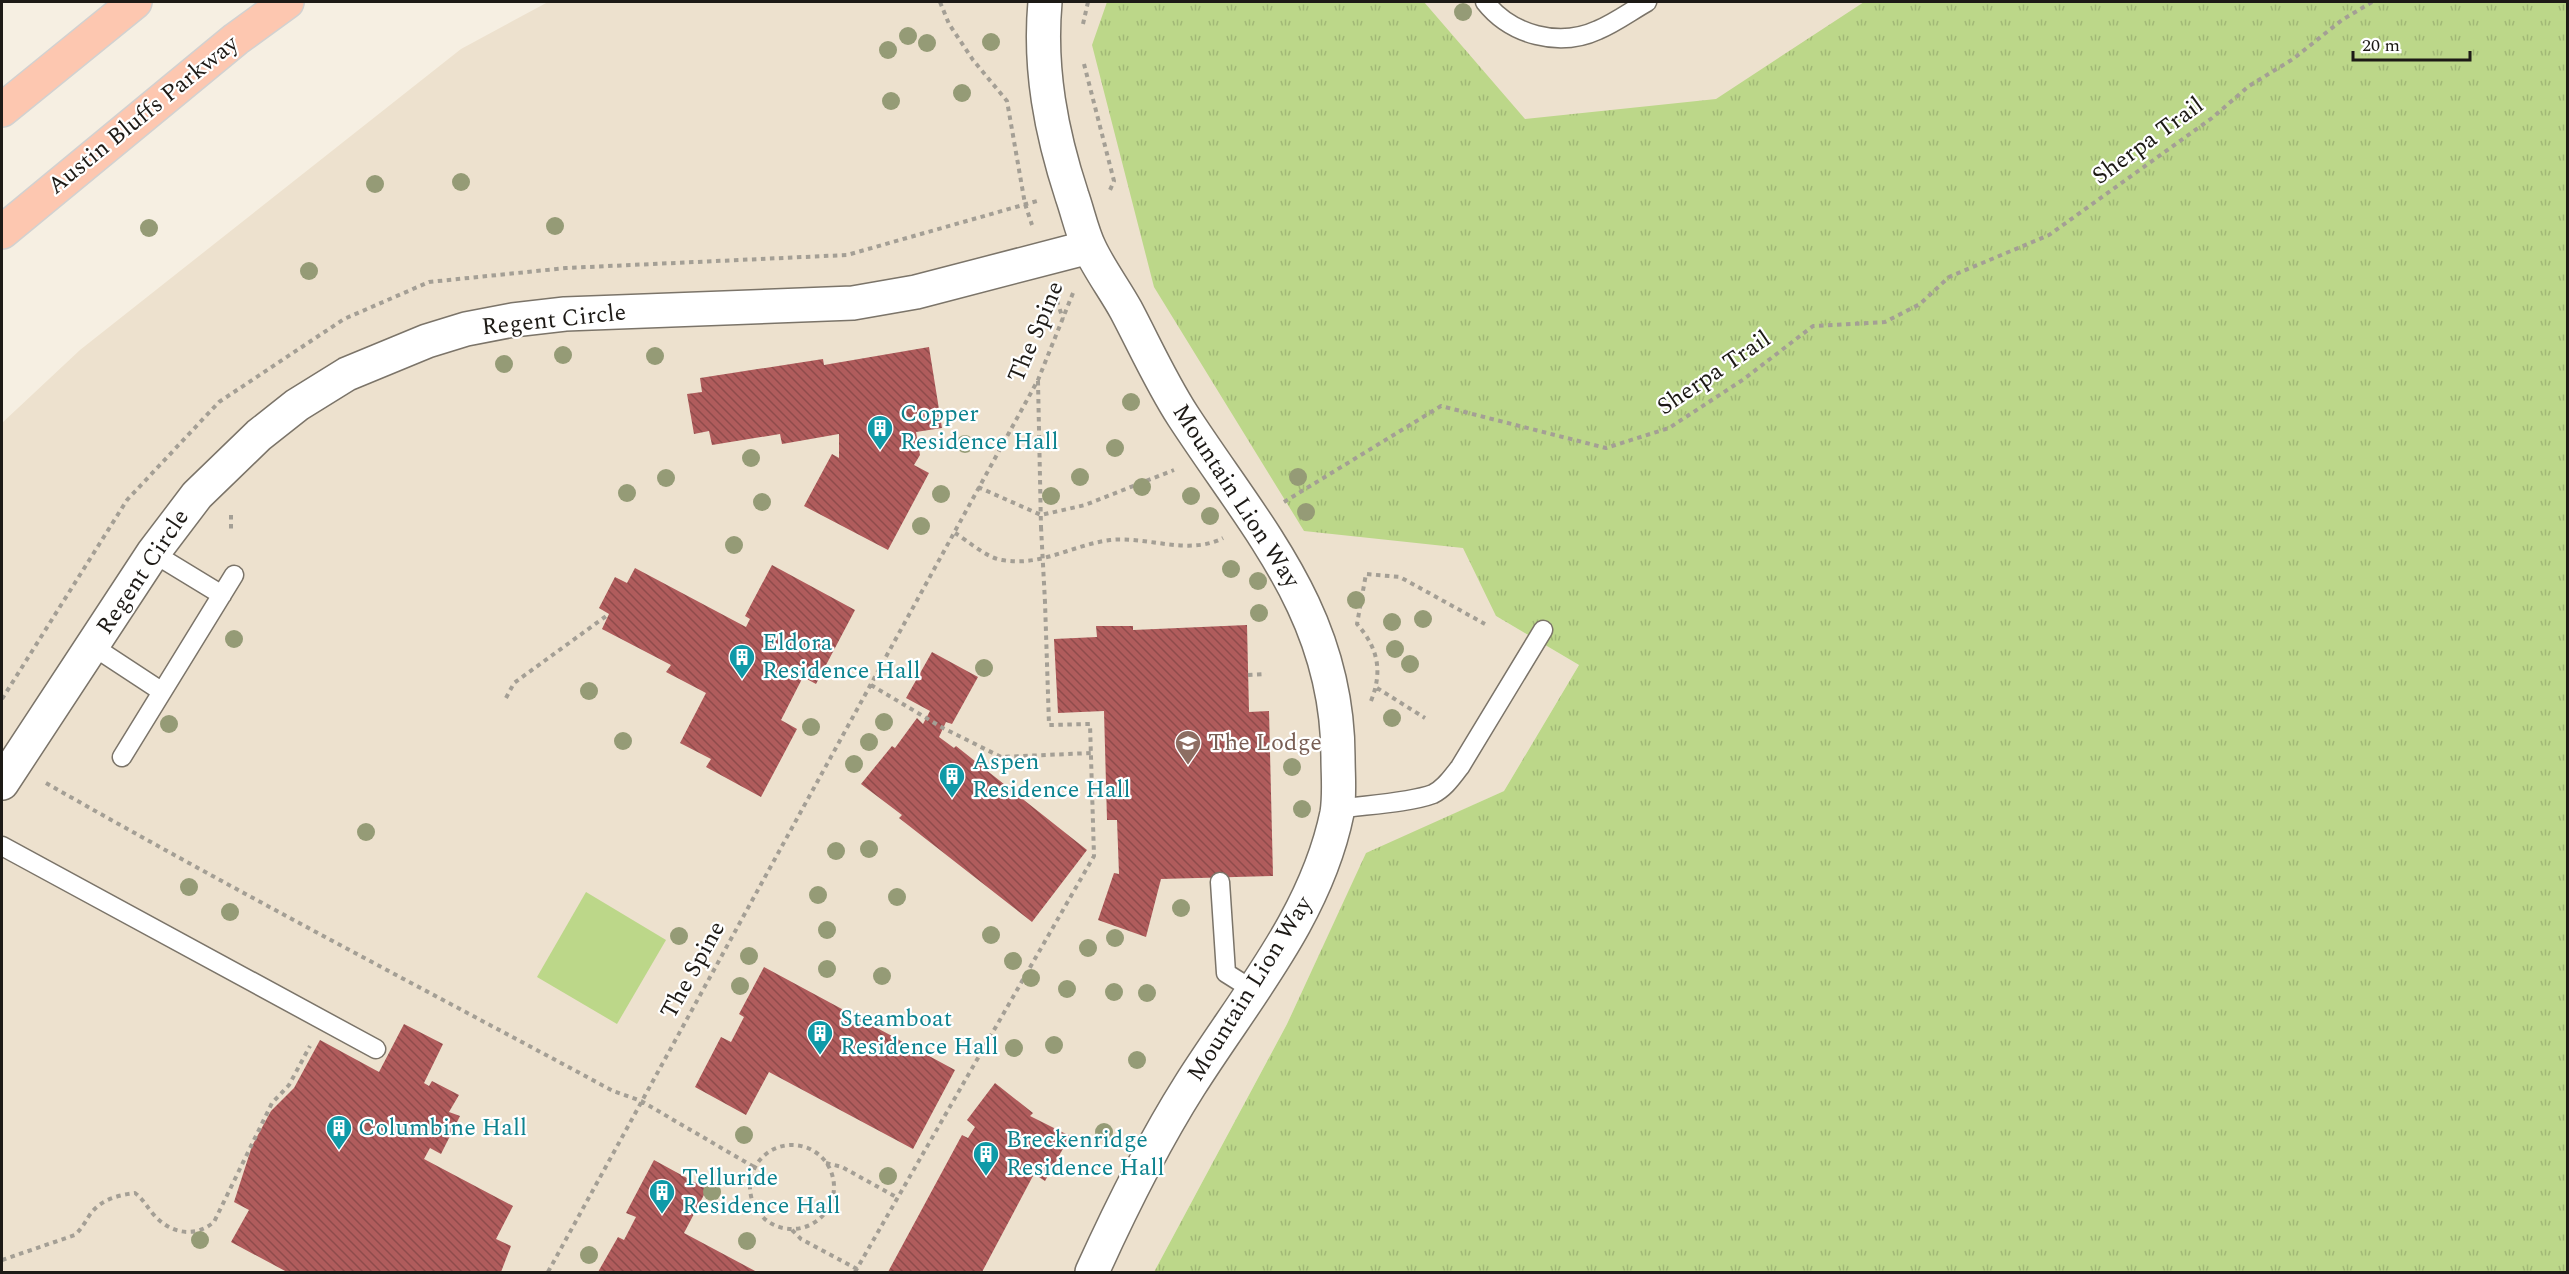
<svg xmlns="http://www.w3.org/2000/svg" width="2569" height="1274" viewBox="0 0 2569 1274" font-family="Spectral,serif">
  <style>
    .built { fill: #ede1ce }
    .grass { fill: url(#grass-tufts) }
    .pitch { fill: #bcd789 }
    .building { fill: url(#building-back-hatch) }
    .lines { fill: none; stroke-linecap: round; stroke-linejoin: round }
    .service-casing { stroke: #7b7469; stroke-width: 21 }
    .minor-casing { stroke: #7b7469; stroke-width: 36 }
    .primary-casing { stroke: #d2d1d0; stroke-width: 36 }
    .path { stroke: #a49f95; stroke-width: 4; stroke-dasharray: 4.5 4.5; stroke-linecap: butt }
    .service { stroke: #fff; stroke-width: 18 }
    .minor { stroke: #fff; stroke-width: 33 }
    .primary { stroke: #fdc7b0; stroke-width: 33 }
    .path-bridge { stroke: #a49f95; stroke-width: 4; stroke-dasharray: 4.5 4.5; stroke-linecap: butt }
    .tree { fill: #959b76 }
    .labels { text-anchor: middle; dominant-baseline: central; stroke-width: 4.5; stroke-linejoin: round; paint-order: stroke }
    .street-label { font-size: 24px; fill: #1d1a16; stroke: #fff }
    .culture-label { font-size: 24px; fill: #0d838f; stroke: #fff; text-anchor: start }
    .education-label { font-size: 24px; fill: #785e54; stroke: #fff; text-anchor: start }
  </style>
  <defs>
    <pattern id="grass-tufts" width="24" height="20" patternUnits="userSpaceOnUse" patternTransform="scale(1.5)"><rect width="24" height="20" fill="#bcd789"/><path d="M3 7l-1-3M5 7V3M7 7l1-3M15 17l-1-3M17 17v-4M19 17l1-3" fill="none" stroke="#a1b876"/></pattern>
    <pattern id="building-back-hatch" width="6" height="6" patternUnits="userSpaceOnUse" patternTransform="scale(1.5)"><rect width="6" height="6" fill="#b05c5c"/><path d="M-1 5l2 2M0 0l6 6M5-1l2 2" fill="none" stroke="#8f4b4b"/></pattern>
  </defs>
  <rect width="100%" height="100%" fill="#f6efe2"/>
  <path class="built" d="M548,2H2567L1496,616L1579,665L1504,791L1366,854L1287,1024L1154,1272H2V423L80,350L461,49Z"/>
  <path class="grass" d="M1107,2H1424L1525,119L1716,99L1864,2H2567V1272H1154L1287,1024L1366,853L1504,791L1579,665L1496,616L1463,548L1304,531L1154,287L1092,45Z"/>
  <path class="pitch" d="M586,892L666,940L617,1024L537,977Z"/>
  <path class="building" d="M929,347L942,428L916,432L920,455L914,465L929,473L888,550L804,506L832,454L839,458V434L782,444L780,434L712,445L709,431L694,434L687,394L702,392L700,378L823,359L824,365Z
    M772,565L855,610L816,684L803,677L781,720L797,729L761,797L706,767L711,759L680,743L706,693L666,672L671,665L602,629L609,614L599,608L615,577L627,583L635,568L746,627L750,619L745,616Z
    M1247,625L1249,712L1269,711L1273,876L1161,879L1146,937L1098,920L1114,873L1119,874L1117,820H1107L1104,711L1058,713L1054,639L1097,637L1096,626H1133V630Z
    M932,652L978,677L952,724L946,722L939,737L954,748L956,746L1087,850L1032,922L899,818L902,815L861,784L892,746L895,748L917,718L923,724L930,711L906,698Z
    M764,967L955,1070L913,1149L769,1072L746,1115L695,1087L721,1037L731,1042L744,1017L739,1014Z
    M404,1024L443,1044L424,1083L429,1086L432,1081L459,1095L449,1112L460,1116L441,1154L430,1148L424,1159L513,1206L496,1239L511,1246L501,1272H287L231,1242L249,1210L234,1202L252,1146L271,1111L294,1088L320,1040L379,1072Z
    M995,1083L1033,1113L1030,1116L1070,1136L1045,1181L1034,1174L982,1272H888L962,1135L968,1138L975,1127L967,1120Z
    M654,1160L707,1189L684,1233L757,1272H598L618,1237L624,1240L636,1217L626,1213Z"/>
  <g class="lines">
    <g class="service-casing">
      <path id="service" d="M1485,2C1511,35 1559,48 1598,30C1615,23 1631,11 1647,2
        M153,553L222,595
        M94,647L161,691
        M122,757L234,575
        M1338,809C1364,805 1409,803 1433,794C1445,788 1452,777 1460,767L1543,630
        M2,846L376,1049
        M1220,882L1226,973L1253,990"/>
    </g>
    <g class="minor-casing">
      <path id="minor" d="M1045,2C1039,69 1051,132 1072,196C1078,213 1082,233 1090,249C1100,270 1115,290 1126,310C1145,346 1161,382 1183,416C1256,528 1338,614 1338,757C1338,775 1340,795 1337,813C1316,916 1245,998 1190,1085C1152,1145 1121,1208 1092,1272
        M2,783L153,553L197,495L259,435L297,405L347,374L427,341L466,329L513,320L565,314L853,303L916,292L1089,247"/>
    </g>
    <g class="primary-casing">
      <path id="primary" d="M2,110L135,2
        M2,232L236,39L287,2"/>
    </g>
    <path class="path" d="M940,2L949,24L973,60L1007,101L1025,204L1032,225
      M1083,24L1088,2
      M1084,64L1114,181L1110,190
      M1054,292L1063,319
      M1038,381L1041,527
      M978,487L1041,515L1085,505L1174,470
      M1284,502L1441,406L1606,448L1669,428L1744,379L1813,326L1885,322L1920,304L1949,277L2049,235L2212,118L2249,86L2293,59L2342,20L2372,2
      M231,515V529
      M955,533C968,541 987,558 1002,560C1041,567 1072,545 1110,540C1147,536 1189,556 1223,538
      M1248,675L1266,674
      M871,685L943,728L1001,757L1091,753
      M1377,688L1425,718
      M506,698L514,683L609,614
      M2,699L127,500L219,402L344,319L429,282L566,268L847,255L1037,201
      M1371,701C1383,671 1378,648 1357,624L1366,574L1400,577L1485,624
      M46,783C233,890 424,989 613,1091L641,1101L754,1167
      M750 1187a42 42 0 1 1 84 0a42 42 0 1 1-84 0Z
      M826,1163L842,1167L898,1198
      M792,1230L801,1239L857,1269
      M2,1260L75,1235C82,1228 84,1224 89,1216C99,1200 118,1195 135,1193C143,1199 147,1207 154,1215C171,1234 195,1238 214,1222L272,1103L289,1085L310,1046
      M548,1272L1038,380L1073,293
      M855,1272L1094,856L1090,724L1049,725L1045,602"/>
    <use href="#service" class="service"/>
    <use href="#minor" class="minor"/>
    <use href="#primary" class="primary"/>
    <path class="path-bridge" d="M1041,527L1045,602"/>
  </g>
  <g class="tree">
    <circle cx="1463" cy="12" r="9"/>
    <circle cx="908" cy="36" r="9"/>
    <circle cx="991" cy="42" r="9"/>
    <circle cx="927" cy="43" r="9"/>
    <circle cx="888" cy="50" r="9"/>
    <circle cx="962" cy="93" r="9"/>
    <circle cx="891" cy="101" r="9"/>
    <circle cx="461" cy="182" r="9"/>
    <circle cx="375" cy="184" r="9"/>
    <circle cx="555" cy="226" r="9"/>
    <circle cx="149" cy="228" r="9"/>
    <circle cx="309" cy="271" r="9"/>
    <circle cx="563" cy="355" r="9"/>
    <circle cx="655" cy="356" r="9"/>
    <circle cx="504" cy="364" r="9"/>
    <circle cx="1131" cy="402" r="9"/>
    <circle cx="965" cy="444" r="9"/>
    <circle cx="1115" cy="448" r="9"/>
    <circle cx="751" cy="458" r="9"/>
    <circle cx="1080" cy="477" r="9"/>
    <circle cx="1298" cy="477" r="9"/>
    <circle cx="666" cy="478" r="9"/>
    <circle cx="1142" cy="487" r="9"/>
    <circle cx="627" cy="493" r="9"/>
    <circle cx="941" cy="494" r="9"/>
    <circle cx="1051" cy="496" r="9"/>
    <circle cx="1191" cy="496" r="9"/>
    <circle cx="762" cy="502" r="9"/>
    <circle cx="1306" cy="512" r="9"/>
    <circle cx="1210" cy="516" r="9"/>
    <circle cx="921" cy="526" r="9"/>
    <circle cx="734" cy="545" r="9"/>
    <circle cx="1231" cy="569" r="9"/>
    <circle cx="1258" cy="581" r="9"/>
    <circle cx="1356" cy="600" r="9"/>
    <circle cx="1259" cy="613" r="9"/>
    <circle cx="1423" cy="619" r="9"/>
    <circle cx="1392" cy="622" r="9"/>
    <circle cx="234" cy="639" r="9"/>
    <circle cx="1395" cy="649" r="9"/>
    <circle cx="1410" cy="664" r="9"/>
    <circle cx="984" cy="668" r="9"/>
    <circle cx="589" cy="691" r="9"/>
    <circle cx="1392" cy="718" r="9"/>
    <circle cx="884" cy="722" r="9"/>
    <circle cx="169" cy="724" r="9"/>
    <circle cx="811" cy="727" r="9"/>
    <circle cx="623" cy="741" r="9"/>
    <circle cx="869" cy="742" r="9"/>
    <circle cx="854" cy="764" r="9"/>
    <circle cx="1292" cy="767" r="9"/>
    <circle cx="1302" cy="809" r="9"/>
    <circle cx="366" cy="832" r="9"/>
    <circle cx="869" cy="849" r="9"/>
    <circle cx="836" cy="851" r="9"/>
    <circle cx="189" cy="887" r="9"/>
    <circle cx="818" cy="895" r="9"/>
    <circle cx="897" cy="897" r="9"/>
    <circle cx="1181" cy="908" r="9"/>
    <circle cx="230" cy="912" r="9"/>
    <circle cx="827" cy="930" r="9"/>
    <circle cx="991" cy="935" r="9"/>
    <circle cx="679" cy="936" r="9"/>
    <circle cx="1115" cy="938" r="9"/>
    <circle cx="1088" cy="948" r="9"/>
    <circle cx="749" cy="956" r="9"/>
    <circle cx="1013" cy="961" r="9"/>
    <circle cx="827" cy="969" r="9"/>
    <circle cx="882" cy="976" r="9"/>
    <circle cx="1031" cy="978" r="9"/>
    <circle cx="740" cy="986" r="9"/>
    <circle cx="1067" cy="989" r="9"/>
    <circle cx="1114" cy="992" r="9"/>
    <circle cx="1147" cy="993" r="9"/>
    <circle cx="1054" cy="1045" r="9"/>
    <circle cx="1014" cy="1048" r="9"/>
    <circle cx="1137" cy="1060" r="9"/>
    <circle cx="1104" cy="1132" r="9"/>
    <circle cx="744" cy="1135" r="9"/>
    <circle cx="888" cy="1176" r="9"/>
    <circle cx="712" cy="1192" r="9"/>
    <circle cx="200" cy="1240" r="9"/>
    <circle cx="747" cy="1241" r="9"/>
    <circle cx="589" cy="1255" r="9"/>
  </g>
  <defs>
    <g id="building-pin" transform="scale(1.35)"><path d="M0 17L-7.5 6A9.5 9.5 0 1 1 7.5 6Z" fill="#0f9aa8" stroke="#fff"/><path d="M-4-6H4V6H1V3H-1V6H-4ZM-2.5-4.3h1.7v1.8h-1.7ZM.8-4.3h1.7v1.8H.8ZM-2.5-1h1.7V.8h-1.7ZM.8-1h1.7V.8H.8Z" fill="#fff"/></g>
    <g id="university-pin" transform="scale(1.35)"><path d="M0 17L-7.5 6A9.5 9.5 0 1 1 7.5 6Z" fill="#8d6e63" stroke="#fff"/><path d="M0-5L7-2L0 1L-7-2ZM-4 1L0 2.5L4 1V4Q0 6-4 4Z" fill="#fff"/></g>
  </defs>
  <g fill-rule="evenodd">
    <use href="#building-pin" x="880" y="428"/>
    <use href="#building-pin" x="742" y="657"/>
    <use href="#university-pin" x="1188" y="743"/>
    <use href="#building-pin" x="952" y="776"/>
    <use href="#building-pin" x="820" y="1033"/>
    <use href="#building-pin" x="339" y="1128"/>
    <use href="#building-pin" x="986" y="1154"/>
    <use href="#building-pin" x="662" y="1192"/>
  </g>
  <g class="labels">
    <g class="street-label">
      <text transform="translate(143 115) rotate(-39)">Austin Bluffs Parkway</text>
      <text transform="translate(2148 141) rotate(-36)">Sherpa Trail</text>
      <text transform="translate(554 320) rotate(-6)">Regent Circle</text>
      <text transform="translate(1036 332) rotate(-67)">The Spine</text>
      <text transform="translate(1714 373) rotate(-34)">Sherpa Trail</text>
      <text transform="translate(1236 496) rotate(57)">Mountain Lion Way</text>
      <text transform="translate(143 572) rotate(-56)">Regent Circle</text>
      <text transform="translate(693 970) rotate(-61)">The Spine</text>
      <text transform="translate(1250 989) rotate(-58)">Mountain Lion Way</text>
    </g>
    <g class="culture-label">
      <text x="900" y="414">Copper<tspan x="900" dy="28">Residence Hall</tspan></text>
      <text x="762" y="643">Eldora<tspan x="762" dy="28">Residence Hall</tspan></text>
      <text x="972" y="762">Aspen<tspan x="972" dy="28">Residence Hall</tspan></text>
      <text x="840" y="1019">Steamboat<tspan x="840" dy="28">Residence Hall</tspan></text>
      <text x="358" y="1128">Columbine Hall</text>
      <text x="1006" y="1140">Breckenridge<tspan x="1006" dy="28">Residence Hall</tspan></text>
      <text x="682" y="1178">Telluride<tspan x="682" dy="28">Residence Hall</tspan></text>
    </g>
    <g class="education-label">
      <text x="1208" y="743">The Lodge</text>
    </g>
  </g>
  <rect width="2569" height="1274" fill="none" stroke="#1d1a16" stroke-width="6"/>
  <path d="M2353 51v9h117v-9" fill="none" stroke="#1d1a16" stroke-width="3"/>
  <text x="2362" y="51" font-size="18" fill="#1d1a16" stroke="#ffffff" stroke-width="4.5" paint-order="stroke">20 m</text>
</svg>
